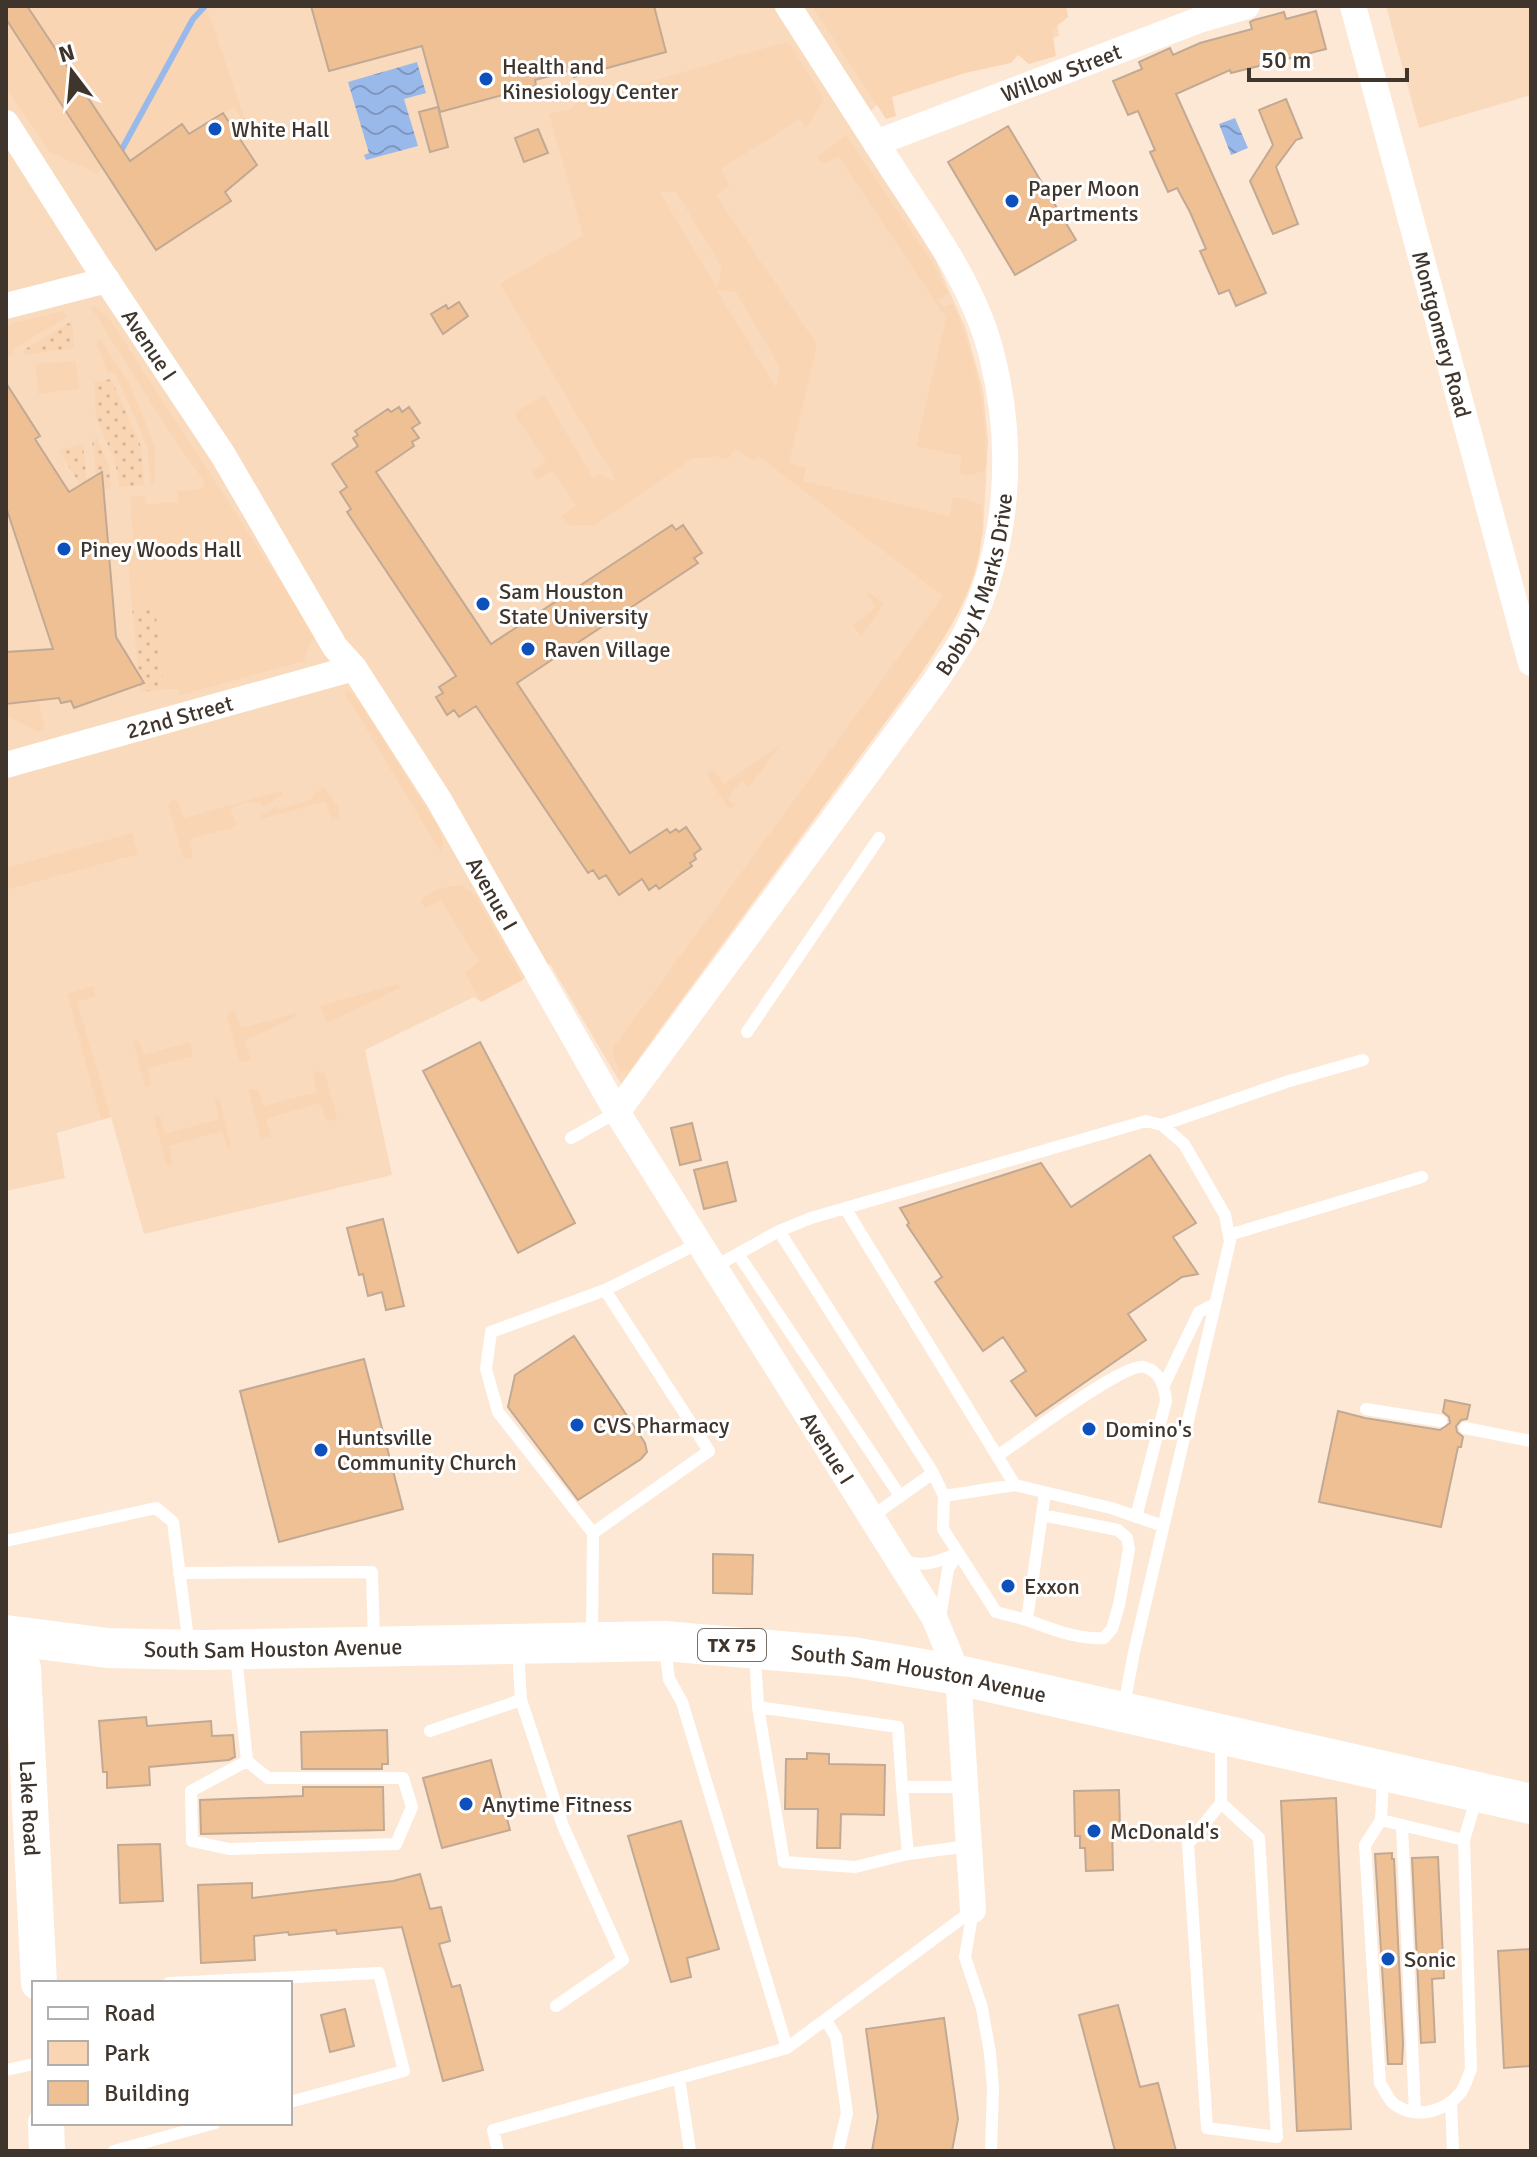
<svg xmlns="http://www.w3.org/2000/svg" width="1537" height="2157" viewBox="0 0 1537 2157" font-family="Signika,sans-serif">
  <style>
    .built { fill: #f9dabd }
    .green { fill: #fad5b3; fill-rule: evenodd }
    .garden { fill: url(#garden-dots) }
    .water { fill: url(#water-waves) }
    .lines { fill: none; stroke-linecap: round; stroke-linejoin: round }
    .stream { stroke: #9ab9eb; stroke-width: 6 }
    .building { fill: #efc094; stroke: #c2a993; stroke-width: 2 }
    .lane { stroke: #fff; stroke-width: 12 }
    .street { stroke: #fff; stroke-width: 26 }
    .secondary { stroke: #fff; stroke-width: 36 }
    .primary { stroke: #fff; stroke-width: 40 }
    .poi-dot { fill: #0f51bc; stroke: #fff; stroke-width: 3 }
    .labels { text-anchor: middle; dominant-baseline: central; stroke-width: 6; stroke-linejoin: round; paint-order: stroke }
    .shield { fill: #fff; stroke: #79726b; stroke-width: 2 }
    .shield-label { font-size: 20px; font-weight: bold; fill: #3f352c }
    .poi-label { font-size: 22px; fill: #3f352c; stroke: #fff; text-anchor: start }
    .street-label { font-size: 22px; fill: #3f352c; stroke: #fff }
  </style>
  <defs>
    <pattern id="garden-dots" width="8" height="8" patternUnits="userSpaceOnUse" patternTransform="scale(2)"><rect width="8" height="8" fill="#fad5b3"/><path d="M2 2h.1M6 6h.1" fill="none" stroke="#d7b79a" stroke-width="1.8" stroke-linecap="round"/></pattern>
    <pattern id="water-waves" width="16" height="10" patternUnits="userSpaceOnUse" patternTransform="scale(2)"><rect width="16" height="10" fill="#9ab9eb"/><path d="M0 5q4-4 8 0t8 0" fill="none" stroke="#7f97bf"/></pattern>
  </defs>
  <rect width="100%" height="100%" fill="#fde8d6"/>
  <path class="built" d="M6,6H1056L1059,36L882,100L853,129L935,259L966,329L983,390L988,442L983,534L968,587L950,621L621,1084L550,964L481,1002L474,997L365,1050L392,1175L144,1234L111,1117L57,1133L65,1178L6,1191Z
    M1386,6H1531V95L1419,128Z"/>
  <path class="green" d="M27,6H206L249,131L234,107L189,134L130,161Z
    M812,6H1066L1068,17L1052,30L1056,56L1029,64L1018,55L1011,63L965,73L892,97L896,116L886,119Z
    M6,19L103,168L96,173L50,152L6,88Z
    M783,43L790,44L824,99L806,128L800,119L721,169L730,185L716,195L817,345L789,463L806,468L803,481L949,516L953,497L973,501L981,505C989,572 953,626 917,679L630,1070L620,1072L613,1056V1048L943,596L758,456L753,461L735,449L728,459L715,456L691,459L595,525H569L561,516L576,506L552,471L536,480L532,472L546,462L514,414L544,395L593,478L599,475L616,481L500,284L583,235L549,114L571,109L576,103ZM659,191L676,192L722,268L717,288ZM717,290L736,292L780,368L776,388Z
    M846,135L932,262L948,293L939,301L943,307L953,304C975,356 989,414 985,470L971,476L960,473L961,456L916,446L946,318L838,156L825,164L818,160V156Z
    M90,306L97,308L109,318L316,637L310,643L304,661L180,695L178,689H164L155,606H132L128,560L130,550L134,549L130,497L145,495L147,505L178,502V491L202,489L205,482L181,450Z
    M63,311L67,317L13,349L15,353L6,358V325Z
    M100,339L129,383L155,446V484H151L147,446L115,373H108L96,343Z
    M76,361L79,389L38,394L35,364Z
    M869,592L884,604L861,636L853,625L875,608L867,594Z
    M349,691L359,701L439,829L443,841L441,853L349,700L345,693Z
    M38,700L45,730L39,732L6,715V704Z
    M781,744L749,787L741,781L728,799L736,806L731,809L727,807L707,775L708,772L714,771L724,784Z
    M324,787L340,810L338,818L332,820L326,801L261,819L260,816L277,806L279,809L313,799V795Z
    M282,791V794L263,808L262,804C252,801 237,802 230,810L238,826L189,839L193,858L185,860L183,858L168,805L170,801L176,799L184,818Z
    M132,833L138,854L6,890V868Z
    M460,885L475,895L523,980L481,1002L465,972L479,962L441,900L425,908L421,902C427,889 446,887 460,885Z
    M398,984L400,988L327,1023L320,1006Z
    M93,986L95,996L77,1002L111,1117L101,1120L67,994Z
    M231,1011H235L241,1028L296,1013L297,1016L244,1041L251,1059L243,1062L239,1059L227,1016Z
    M137,1038L144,1055L190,1042L193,1056L148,1068L151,1085L145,1087L133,1041Z
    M320,1070L325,1074L337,1117L335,1120L326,1121L320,1103L266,1119L271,1136L261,1138L248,1089H258L263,1106L317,1092L313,1074Z
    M214,1098L220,1101L231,1147L228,1149L222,1131L169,1146L173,1164L166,1165L154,1116L160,1115L165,1134L219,1119Z"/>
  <path class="garden" d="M72,321L74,348L24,355L22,351Z
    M111,379L141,446L144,485L119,487L115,460L96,419L94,382Z
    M92,439H97L109,466L111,489H103L96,477Z
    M83,444L87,482L81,486L58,450Z
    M155,605L164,689L140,692L139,685L144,682L138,672L132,606Z"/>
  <path class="water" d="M417,62L426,93L404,99L418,146L366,160L364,155L369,153L348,82Z
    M1235,118L1248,148L1231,155L1219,124Z"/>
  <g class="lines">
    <path class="stream" d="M122,149L193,19L205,6"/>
  </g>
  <path class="building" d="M6,6H27L130,161L182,124L189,134L223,113L257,165L225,192L231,201L156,250L6,19Z
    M311,6H654L666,52L574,77L572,70L535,80L536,86L440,112L422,46L329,71Z
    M1316,11L1326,49L1231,73L1230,70L1176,94L1266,293L1236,306L1229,290L1219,294L1200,251L1206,249L1190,212L1177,188L1168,192L1150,152L1155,150L1138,111L1128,115L1113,81L1142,69L1139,62L1170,48L1173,55L1200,43L1252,29L1250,22L1254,20L1284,12L1286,19Z
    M1286,99L1302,138L1296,140L1276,167L1298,224L1273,234L1250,181L1273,145L1259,110Z
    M438,107L448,147L430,152L419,112Z
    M1008,126L1076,240L1015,275L948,162Z
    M538,129L548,153L524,162L515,138Z
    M459,302L468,316L443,334L431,314L446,305L448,309Z
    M6,383L40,436L35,439L69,492L102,472L116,637L144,683L74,708L71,701L61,703L59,698L6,704V652L53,649L6,507Z
    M399,407L402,412L409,407L420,423L412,428L419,438L412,442L414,446L376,472L491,644L672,525L676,530L683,525L702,553L694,558L698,563L517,683L630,853L667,829L670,833L676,829L679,832L686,827L701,849L694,854L696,859L690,863L692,866L659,889L656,885L649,890L642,879L619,895L606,875L599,879L593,870L588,873L476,706L459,717L454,710L447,715L436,697L443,693L439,687L456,676L347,512L351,509L340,492L347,487L332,464L358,446L353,438L358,435L355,431L388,409L391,412Z
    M480,1042L575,1223L518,1253L423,1071Z
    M692,1123L701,1160L680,1165L671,1128Z
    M1150,1155L1196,1223L1173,1237L1198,1274L1182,1277L1128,1314L1146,1340L1036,1416L1011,1381L1026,1371L1003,1337L983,1351L935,1282L942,1277L907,1225L909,1223L900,1208L1041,1163L1071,1207Z
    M727,1162L736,1201L704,1209L694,1170Z
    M383,1219L404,1306L386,1310L382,1292L368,1296L363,1274L359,1275L347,1228Z
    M574,1336L645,1443L647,1452L641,1459L578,1500L508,1407L515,1375Z
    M364,1359L403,1509L279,1542L240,1391Z
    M1445,1400L1470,1405L1467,1419L1461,1420L1456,1426L1457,1432L1463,1437L1461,1447H1458L1441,1527L1319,1502L1338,1411L1365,1418L1440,1430L1450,1423L1449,1417L1443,1412Z
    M713,1554L753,1555L752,1594L713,1593Z
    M146,1717L147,1726L211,1721L212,1736L233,1735L235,1757L229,1760L149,1767L150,1785L107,1788V1772H103L99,1721Z
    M387,1730L388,1764H382V1769H302L301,1732Z
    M807,1753L829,1754V1764L885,1765L884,1815L841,1814L840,1848H817L818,1809H785L786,1759H807Z
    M491,1760L510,1830L442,1848L423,1778Z
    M303,1787H383L384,1830L201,1834L200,1800L303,1796Z
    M1119,1790L1120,1827H1112L1113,1870L1086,1871L1085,1848H1080V1836H1075L1074,1791Z
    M1336,1798L1351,2129L1297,2131L1281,1801Z
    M681,1821L719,1949L687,1958L691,1977L671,1982L628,1836Z
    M160,1844L163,1901L120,1903L118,1845Z
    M1392,1853V1859H1394L1403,2044L1402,2064H1388L1375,1854Z
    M1438,1857L1444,1978L1432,1979L1435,2042L1421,2043L1412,1858Z
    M420,1874L430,1909L441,1907L450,1941L439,1944L452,1987L460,1985L483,2070L443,2081L402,1927L337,1934L336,1930L289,1935L288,1932L254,1936L255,1960L201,1963L198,1885L252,1883V1898L393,1881Z
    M1531,1949V2066L1504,2068L1498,1951Z
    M1118,2005L1140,2087L1158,2083L1176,2151H1115L1079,2015Z
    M345,2009L354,2046L330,2052L321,2015Z
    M944,2018L958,2119L952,2151H872L878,2117L866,2029Z"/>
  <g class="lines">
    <path class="lane" d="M747,1032L879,838
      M1162,1125L1286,1082L1363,1060
      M571,1138L617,1112
      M845,1208L1015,1485
      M779,1231L933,1473
      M1229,1235L1422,1177
      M738,1254L900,1496
      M714,1267L779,1231L811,1218L1146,1121L1162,1125L1184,1144L1225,1215L1230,1241L1134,1652L1124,1706
      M605,1290L699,1243
      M1164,1385L1199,1312L1215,1304
      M1366,1409L1441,1421
      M1465,1428L1531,1441
      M997,1456C1020,1441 1124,1362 1144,1367C1160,1371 1165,1388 1166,1401L1136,1517
      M944,1496L943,1529L996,1612L1027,1620L1045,1493
      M871,1517L933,1473L944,1496L1015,1485L1111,1508L1163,1526
      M6,1541L156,1508L173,1522L189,1646
      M904,1561C924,1568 940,1561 958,1553
      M179,1573L372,1572L374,1640
      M940,1618L948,1569L958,1553
      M1027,1620C1052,1629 1078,1640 1104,1638L1112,1629L1119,1605L1129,1549L1127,1538L1118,1530L1042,1515
      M592,1638L593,1533L709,1451L605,1290L491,1332L486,1369L498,1412L593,1533
      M665,1648L669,1679L682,1702L787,2048
      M518,1650L521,1700L563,1826L623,1960L556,2006
      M755,1655L758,1707L898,1727L902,1787H965
      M236,1656L247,1761L268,1778H403L412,1807L396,1844L229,1849L192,1841L191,1791L247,1761
      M758,1707L784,1862L855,1867L908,1854L969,1846
      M430,1731L521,1700
      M1221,1742V1803L1188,1844L1207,2128L1277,2137L1259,1838L1221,1803
      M1383,1777L1381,1820L1365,1845L1380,2083C1384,2089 1388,2099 1394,2104C1415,2120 1445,2112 1461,2092C1466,2085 1468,2076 1471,2069L1464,1840L1476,1799
      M902,1787L908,1854
      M1381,1820L1464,1840
      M1402,1826L1415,2112
      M973,1910L965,1957L982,2008L990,2053L993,2088L991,2151
      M169,1983L379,1973L404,2071L290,2102
      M826,2020L836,2037L847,2113L838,2151
      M6,2070L34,2064
      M679,2078L690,2151
      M1451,2102L1453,2151
      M114,2151L215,2123
      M498,2151L493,2130L787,2048L973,1910"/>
    <g class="street">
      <path id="s1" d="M1353,6L1531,663"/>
      <path id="s2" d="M6,123L94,261L223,455L335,647L354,668L439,800L617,1112L934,1617L958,1675L973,1910"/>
      <path id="s3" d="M876,143L1199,20L1247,6"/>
      <path d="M6,306L107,280"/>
      <path id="s4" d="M6,765L354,668"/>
      <path id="s5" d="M617,1112L937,679C946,664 958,649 966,633C1009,548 1015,447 992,356C976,290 933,230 896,174C860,118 824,62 788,6"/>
    </g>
    <g class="secondary">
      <path id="s6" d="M12,1636L23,1668L39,1983"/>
      <path d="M46,2123L47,2151"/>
    </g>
    <path class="primary" id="s7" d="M6,1635L108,1648L201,1650L664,1641L852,1657L958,1675L1531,1804"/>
  </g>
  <g class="poi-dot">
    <circle cx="486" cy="79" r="8"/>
    <circle cx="215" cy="129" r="8"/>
    <circle cx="1012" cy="201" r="8"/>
    <circle cx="64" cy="549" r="8"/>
    <circle cx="483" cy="604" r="8"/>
    <circle cx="528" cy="649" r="8"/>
    <circle cx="577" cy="1425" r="8"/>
    <circle cx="1089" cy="1429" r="8"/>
    <circle cx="321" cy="1450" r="8"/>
    <circle cx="1008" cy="1586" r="8"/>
    <circle cx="466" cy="1804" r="8"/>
    <circle cx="1094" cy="1831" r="8"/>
    <circle cx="1388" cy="1959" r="8"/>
  </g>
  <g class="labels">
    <rect class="shield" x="698" y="1629" width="68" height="32" rx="6"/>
    <g class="shield-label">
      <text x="732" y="1645">TX 75</text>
    </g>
    <g class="poi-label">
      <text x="502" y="66">Health and<tspan x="502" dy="25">Kinesiology Center</tspan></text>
      <text x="231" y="129">White Hall</text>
      <text x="1028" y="188">Paper Moon<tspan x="1028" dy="25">Apartments</tspan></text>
      <text x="80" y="549">Piney Woods Hall</text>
      <text x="499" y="591">Sam Houston<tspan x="499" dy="25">State University</tspan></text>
      <text x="544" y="649">Raven Village</text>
      <text x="593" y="1425">CVS Pharmacy</text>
      <text x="1105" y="1429">Domino's</text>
      <text x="337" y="1437">Huntsville<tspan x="337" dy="25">Community Church</tspan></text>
      <text x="1024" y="1586">Exxon</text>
      <text x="482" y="1804">Anytime Fitness</text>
      <text x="1110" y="1831">McDonald's</text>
      <text x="1404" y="1959">Sonic</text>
    </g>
    <g class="street-label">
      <text stroke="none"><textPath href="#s3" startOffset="198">Willow Street</textPath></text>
      <text stroke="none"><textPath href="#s1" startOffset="340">Montgomery Road</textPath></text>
      <text stroke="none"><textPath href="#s2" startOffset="264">Avenue I</textPath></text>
      <text stroke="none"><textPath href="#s5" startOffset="642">Bobby K Marks Drive</textPath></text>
      <text stroke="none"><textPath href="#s4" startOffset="180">22nd Street</textPath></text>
      <text stroke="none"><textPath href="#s2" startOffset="912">Avenue I</textPath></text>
      <text stroke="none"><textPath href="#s2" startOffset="1560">Avenue I</textPath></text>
      <text stroke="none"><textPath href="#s7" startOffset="268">South Sam Houston Avenue</textPath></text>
      <text stroke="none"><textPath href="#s7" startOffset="916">South Sam Houston Avenue</textPath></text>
      <text stroke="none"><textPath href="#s6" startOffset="174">Lake Road</textPath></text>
    </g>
  </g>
  <rect width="1537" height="2157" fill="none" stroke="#3f352c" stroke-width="16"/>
  <rect x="32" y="1981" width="260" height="144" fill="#ffffff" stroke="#b2aeab" stroke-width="2"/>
  <rect x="48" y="2007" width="40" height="12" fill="#ffffff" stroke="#b2aeab" stroke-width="2"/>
  <text x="104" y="2021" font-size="24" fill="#3f352c">Road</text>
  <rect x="48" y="2041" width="40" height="24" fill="#fad5b3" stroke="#b2aeab" stroke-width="2"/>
  <text x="104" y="2061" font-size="24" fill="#3f352c">Park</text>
  <rect x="48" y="2081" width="40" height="24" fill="#efc094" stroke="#b2aeab" stroke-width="2"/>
  <text x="104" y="2101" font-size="24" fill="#3f352c">Building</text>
  <g transform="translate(72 72) rotate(344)" stroke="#ffffff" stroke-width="6" paint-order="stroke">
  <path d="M0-6L14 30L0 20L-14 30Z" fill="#3f352c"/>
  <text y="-12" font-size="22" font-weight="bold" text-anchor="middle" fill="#3f352c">N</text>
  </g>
  <path d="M1249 68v12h158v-12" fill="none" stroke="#3f352c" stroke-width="4"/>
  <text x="1261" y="68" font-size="24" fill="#3f352c" stroke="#ffffff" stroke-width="6" paint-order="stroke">50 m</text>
</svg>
